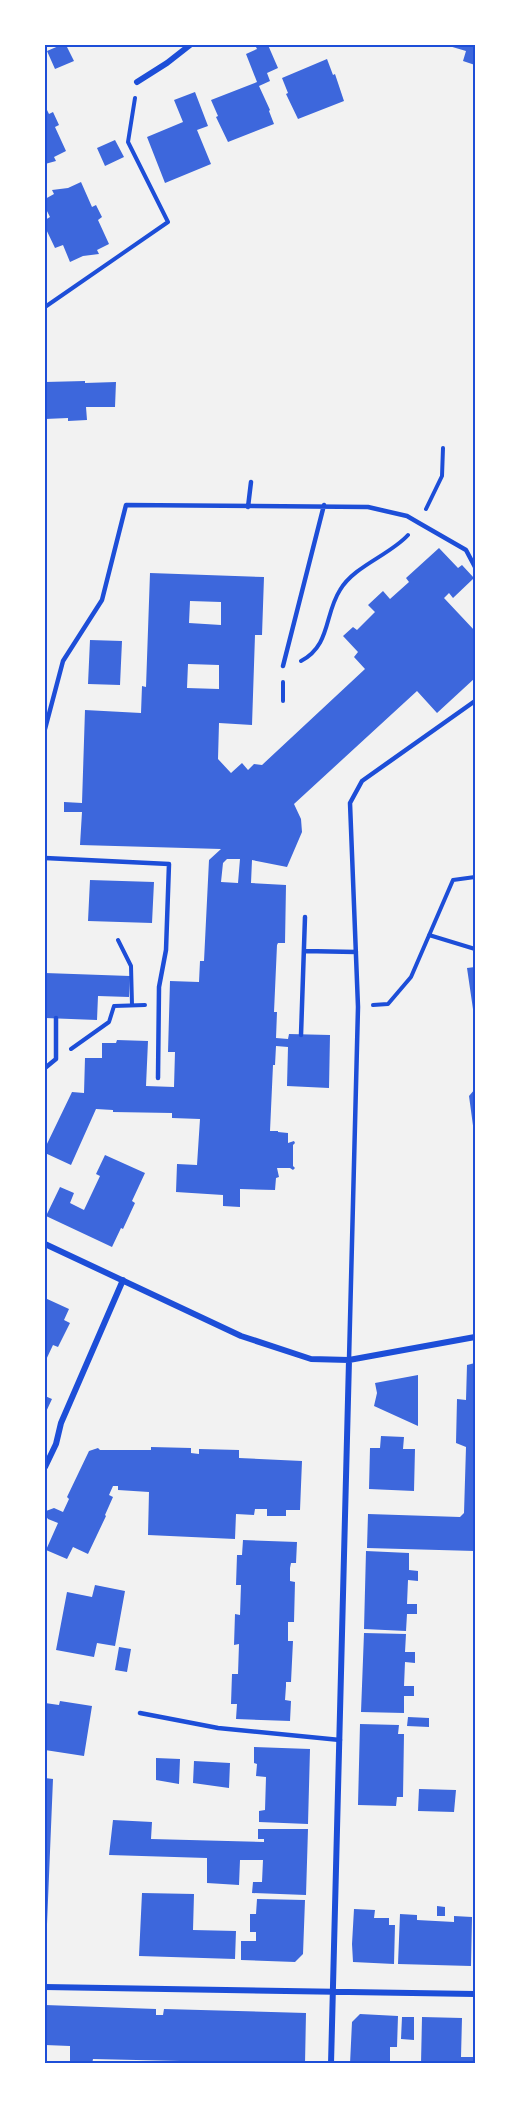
<svg xmlns="http://www.w3.org/2000/svg" width="520" height="2109" viewBox="0 0 520 2109" font-family="Karla,sans-serif">
  <style>
    .building { fill: #3d67dc; fill-rule: evenodd }
    .lines { fill: none; stroke-linecap: round; stroke-linejoin: round }
    .path { stroke: #1d4ed8; stroke-width: 4 }
    .service { stroke: #1d4ed8; stroke-width: 4.5 }
    .minor { stroke: #1d4ed8; stroke-width: 6 }
    .neatline { fill: none; stroke: #1d4ed8; stroke-width: 2 }
  </style>
  <rect width="100%" height="100%" fill="#f2f2f2"/>
  <path class="building" d="M61,45H66L74,61L55,69L47,51Z
    M255,45H268L278,68L267,73L270,81L259,86L270,110L269,111L274,124L228,142L216,117L218,116L211,100L257,82L246,54L257,49Z
    M475,45V65L463,61L466,51L449,46Z
    M327,59L333,75L335,74L344,101L298,119L286,94L288,93L282,78Z
    M195,92L208,126L197,130L211,164L165,183L147,137L183,122L174,100Z
    M45,106L49,114L53,112L59,125L55,127L66,151L54,157L56,161L45,164Z
    M115,140L124,157L105,166L97,148Z
    M81,182L92,207L96,205L102,217L98,220L109,244L97,250L99,254L83,256L70,262L63,245L55,248L45,227V220L50,217L45,207V199L54,194L52,190L68,188Z
    M85,381V383L116,382L115,407H86L87,420L68,421V418L45,419V382Z
    M439,548L458,568L462,565L474,578L453,598L449,593L444,598L475,631V678L437,713L417,691L294,804L301,819L302,832L287,867L252,860L251,883L286,885L285,943H278L277,945L274,1012H277L276,1038L288,1039L289,1034L330,1035L329,1088L287,1086L288,1047L276,1046L275,1065H273L270,1131H278V1132L288,1133V1143L294,1141L295,1143L293,1145V1166L295,1168L293,1170L290,1168H277L279,1177L276,1178L275,1190L240,1189V1207L223,1206V1195L176,1192L177,1164L197,1165L200,1119L172,1118V1113L113,1112V1110L96,1109L71,1165L45,1153V1148L72,1092L84,1093L85,1058H102V1043H116L117,1040L148,1041L146,1086L174,1087L175,1052H168L170,981L199,982L200,961H204L209,860L221,849L80,845L82,812H64V802L82,803L85,710L141,713L142,686L146,687L150,573L264,577L262,635H255L252,725L219,723L218,759L231,773L242,763L248,770L254,764L262,765L365,669L354,657L358,652L343,636L353,627L357,630L375,612L368,605L383,591L390,599L409,582L406,578ZM190,601L221,602V625L189,623ZM188,664L219,665V689L187,688ZM227,859H240L238,883L221,882L223,863Z
    M90,640L122,641L120,685L88,684Z
    M90,880L154,882L152,923L88,921Z
    M475,967V1016H474L467,968Z
    M45,973L130,976L129,997L98,996L97,1020L45,1018Z
    M475,1089V1133H474L469,1096Z
    M105,1155L145,1173L132,1201L135,1203L123,1229L121,1228L112,1247L46,1216L60,1187L74,1193L70,1203L84,1210L100,1176L96,1174Z
    M45,1298L69,1309L64,1320L70,1323L58,1347L53,1345L45,1362Z
    M475,1363V1551L367,1548L368,1514L460,1517L464,1513L466,1447L456,1443L457,1399L466,1400L467,1365Z
    M418,1375V1426L374,1406L377,1393L375,1383Z
    M45,1396L52,1399L45,1414Z
    M381,1436L404,1437L403,1449H415L414,1491L369,1489L370,1448H380Z
    M151,1447L191,1448V1453L199,1454V1449L239,1450V1458L302,1461L300,1510H286V1516H267V1509H255L254,1515L236,1514L235,1539L148,1535L149,1492L118,1490V1486H113L109,1495L113,1497L105,1515L106,1516L88,1554L73,1547L67,1559L46,1550L58,1523L48,1519L45,1515L46,1511L54,1508L63,1512L69,1499L67,1497L89,1451L98,1448L100,1450H151Z
    M243,1540L297,1542L296,1563H291L290,1568V1581L295,1582L294,1622H288V1641H293L291,1682H286V1686L285,1700L291,1701L290,1721L236,1719L237,1704H231L232,1674H238L239,1644L234,1645L235,1614L240,1615L241,1585H236L237,1555H242Z
    M366,1551L409,1553V1570L418,1571V1581L408,1580L407,1604H417V1614H407L406,1631L364,1629Z
    M95,1585L125,1591L115,1646L97,1643L94,1657L56,1650L67,1592L92,1597Z
    M364,1633L406,1634L405,1652H415V1663L405,1662L404,1686H414V1696H404V1713L361,1712Z
    M119,1647L131,1649L127,1672L115,1670Z
    M60,1701L92,1706L84,1756L45,1750V1703L59,1705Z
    M408,1717L429,1718V1727L407,1726Z
    M360,1724L399,1725L398,1734H404L403,1797H397L396,1806L358,1805Z
    M254,1747L310,1749L308,1824L259,1822V1811L265,1810L266,1777L256,1776L257,1764L254,1763Z
    M156,1758L180,1759L179,1784L156,1780Z
    M194,1761L230,1763L229,1788L193,1783Z
    M45,1778L53,1779L47,1924H45Z
    M419,1789L456,1790L454,1812L418,1811Z
    M113,1820L152,1822L151,1839L264,1842V1839H258V1829H308L306,1895L252,1893L253,1882H262L263,1860H240L239,1885L207,1883V1858L109,1855Z
    M142,1893L194,1894L193,1930L236,1931L235,1959L139,1956Z
    M257,1899L305,1900L303,1954L295,1962L241,1960V1941H256V1932H250V1914H256Z
    M437,1906L445,1907V1916H437Z
    M354,1909L375,1910L374,1918H389V1925H395L394,1964L353,1962L352,1944Z
    M400,1914L417,1915V1920L454,1922V1916L472,1917L471,1966L398,1964Z
    M45,2005L156,2009V2015H163L164,2009L306,2013L305,2064L93,2059L92,2064H70V2046L45,2045Z
    M360,2014L398,2016L397,2047H390V2064H350L352,2022Z
    M402,2017H414V2040L401,2039Z
    M422,2017L462,2018L461,2057H473V2064H421Z"/>
  <g class="lines">
    <path class="path" d="M45,307L168,222L128,142L135,98
      M426,509L442,476L443,448
      M301,661C331,645 324,615 340,590C354,566 390,555 408,535
      M283,682V701
      M429,935L475,949
      M118,940L131,966L132,1005
      M373,1005L388,1004L411,977L453,880L475,877
      M71,1049L109,1022L114,1006L145,1005"/>
    <path class="service" d="M248,507L251,482
      M283,666L324,505
      M45,729L63,661L102,600L126,505L368,507L407,516L419,523L466,550L475,567
      M45,858L169,864L166,950L159,987L158,1078
      M304,951L356,952
      M301,1035L305,917
      M45,1068L56,1059V1018
      M349,1360L358,1007L350,803L362,781L475,701
      M140,1713L218,1728L340,1740"/>
    <path class="minor" d="M137,82L167,63L190,45
      M45,1244L241,1336L311,1359L349,1360L475,1337
      M45,1467L56,1444L61,1423L123,1280
      M45,1987L475,1994
      M331,2064L349,1360"/>
  </g>
  <rect width="520" height="2109" fill="none" stroke="#ffffff" stroke-width="93"/>
  <rect x="46" y="46" width="428" height="2016" class="neatline"/>
</svg>
